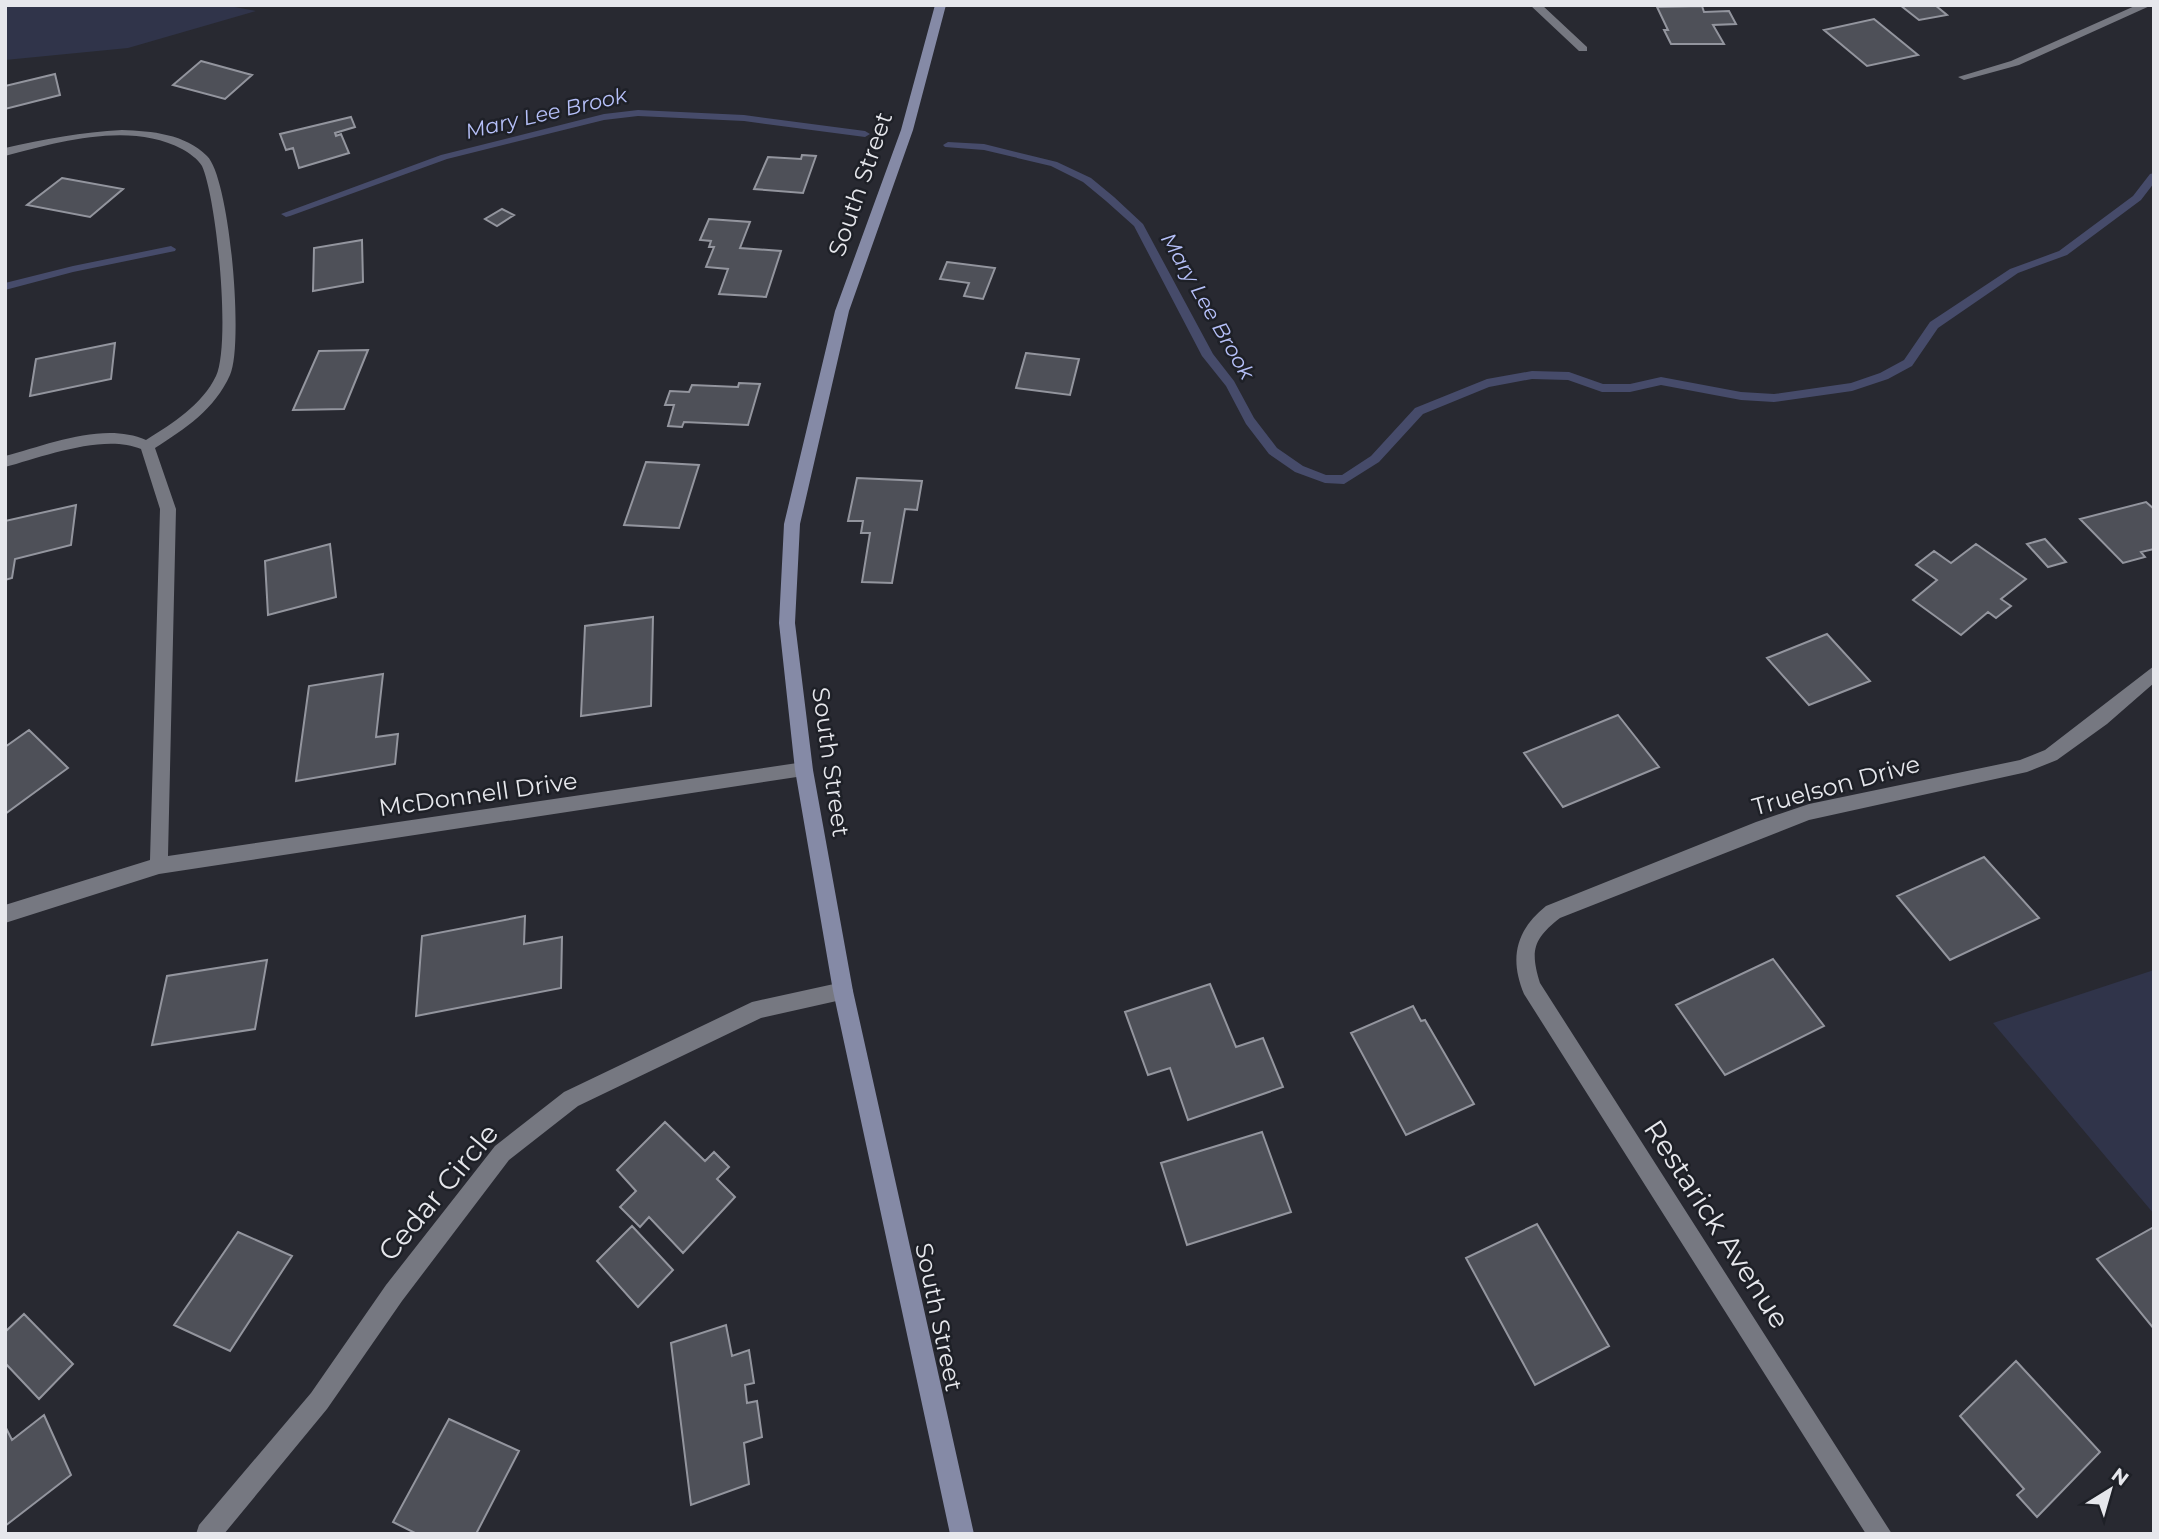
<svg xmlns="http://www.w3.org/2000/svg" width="2159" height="1539" viewBox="0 0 2159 1539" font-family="Montserrat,sans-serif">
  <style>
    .green { fill: #30344a }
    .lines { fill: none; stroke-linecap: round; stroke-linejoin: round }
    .stream { fill: #464b6a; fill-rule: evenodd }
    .building { fill: #4e5058; stroke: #93959e; stroke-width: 2 }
    .service { fill: #767881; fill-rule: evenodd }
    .minor { fill: #767881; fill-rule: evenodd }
    .secondary { fill: #858aa6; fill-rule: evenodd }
    .labels { text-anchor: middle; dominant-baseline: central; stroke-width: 5; stroke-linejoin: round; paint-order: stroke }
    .far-water-label { font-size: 21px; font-style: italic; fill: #b6c0f9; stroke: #1e2027 }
    .street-label { font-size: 24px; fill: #e6e7ec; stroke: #1e2027 }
    .near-street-label { font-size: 28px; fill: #e6e7ec; stroke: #1e2027 }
  </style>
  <rect width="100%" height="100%" fill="#282931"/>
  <path class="green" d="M5,5H224L256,11L128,48L5,60Z
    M2154,970V1214L1993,1023Z"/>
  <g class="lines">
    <path class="stream" d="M638,110L744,115L865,131L870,134L865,137L744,121L638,116L604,120L447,159L290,216L286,217L281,214L441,155L604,114Z
      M948,142L984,144L1057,162L1091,178L1114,197L1143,224L1213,354L1234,381L1254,418L1277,448L1303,466L1326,475H1342L1371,456L1415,408L1487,379L1532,371L1569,372L1603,384H1630L1661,377L1741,392L1774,394L1851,383L1880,373L1904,360L1930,322L2010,269L2059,251L2133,196L2150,174L2154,173V183L2141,200L2067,255L2018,273L1938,328L1912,366L1888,379L1852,391L1774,402L1741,400L1661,385L1630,392H1602L1568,380L1532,379L1489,387L1423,414L1379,462L1344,484L1325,483L1295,472L1269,454L1246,424L1226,386L1202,356L1134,226L1106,201L1083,182L1051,166L984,150L945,147L943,145Z
      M171,246L176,249L175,251L73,272L5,290V283L73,266Z"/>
  </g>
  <path class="building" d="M1900,5H1935L1947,15L1919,20Z
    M1702,6L1704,12L1729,11L1736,24L1713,25L1724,44H1671L1664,30H1668L1657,7Z
    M1874,19L1918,55L1867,66L1824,30Z
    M201,61L252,75L225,99L173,85Z
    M55,74L60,95L5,109V86Z
    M351,117L355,127L335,133L336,136L341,134L349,153L299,168L293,148L286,150L280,134Z
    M802,155L816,156L803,193L754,189L768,157L801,159Z
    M62,178L123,189L90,217L27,205Z
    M502,209L514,215L497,226L485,219Z
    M709,219L750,222L740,248L781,251L766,297L719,294L728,269L706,267L714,247H709L711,241L700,240Z
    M362,240L363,282L313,291L314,248Z
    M947,262L995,268L983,299L964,296L969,283L940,279Z
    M115,343L111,379L30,396L36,359Z
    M368,350L344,409L293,410L319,351Z
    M1026,353L1079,359L1070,395L1016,388Z
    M739,383L760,384L748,425L684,422L682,427L668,426L674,405H665L670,391L689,392L692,385L738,387Z
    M646,462L699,465L679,528L624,525Z
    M857,478L922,481L917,510L905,509L892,583L862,582L870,533H861L863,521H848Z
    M2146,502L2154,509V549L2141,552L2145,557L2123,563L2080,519Z
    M76,505L71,545L15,559L12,578L5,580V521Z
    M2045,539L2066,562L2048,567L2027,544Z
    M330,544L336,597L268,615L265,561Z
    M1976,544L2026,579L2001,599L2011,606L1996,618L1988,612L1961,635L1913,600L1937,580L1916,565L1934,551L1951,563Z
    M653,617L651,706L581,716L585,626Z
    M1827,634L1870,681L1809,705L1767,658Z
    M383,674L376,737L398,734L395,764L296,781L309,686Z
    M1618,715L1659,767L1563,807L1524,753Z
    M29,730L68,768L5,814V747Z
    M1984,857L2039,918L1950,960L1897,896Z
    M525,916L524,944L562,937L561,988L416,1016L422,936Z
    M1773,959L1824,1026L1725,1075L1676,1005Z
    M267,960L255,1029L152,1045L167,976Z
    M1210,984L1236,1047L1263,1038L1283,1087L1188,1120L1170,1068L1148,1075L1125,1012Z
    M1413,1006L1421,1021L1425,1020L1474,1104L1406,1135L1351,1033Z
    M665,1122L705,1161L714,1152L729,1167L717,1179L735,1197L683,1253L649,1217L640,1227L620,1207L636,1191L617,1170Z
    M1262,1132L1291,1212L1187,1245L1161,1163Z
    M1537,1224L1609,1346L1535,1385L1466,1258Z
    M632,1226L673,1270L638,1307L597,1261Z
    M2154,1227V1329L2097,1259Z
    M238,1232L292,1256L230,1351L174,1325Z
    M24,1314L73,1364L39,1399L5,1363V1332Z
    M726,1325L732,1356L749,1350L754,1383L745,1385L747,1403L757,1401L762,1437L744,1443L749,1484L691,1505L671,1343Z
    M2016,1361L2100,1452L2037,1517L2017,1495L2024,1489L1960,1416Z
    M44,1415L71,1475L5,1526V1426L12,1440Z
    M449,1419L519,1451L476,1534H417L393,1522Z"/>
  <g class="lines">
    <path class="service" d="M2137,5H2152L2019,65L1964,80L1958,77L2011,61Z"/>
    <path class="minor" d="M1530,5H1542L1587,47V51H1579Z
      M122,130C152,131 185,134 207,156C230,178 244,345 230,375C215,409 185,429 155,448L176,509L168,856L804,762L810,765L813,770L810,775L159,874L5,923V905L150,860L160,509L141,449C104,433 42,457 5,467V456C47,445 104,421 146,440C173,423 202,405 216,376C231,344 217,200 202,166C198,159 189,153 182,149C130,121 58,142 5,156V148C44,139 82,132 122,130Z
      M2154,666V683L2107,724L2057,760L2027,772L1809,820L1560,918C1533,939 1530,951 1540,983L1892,1534H1866L1524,994C1509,958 1516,930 1546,906L1756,822L1809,804L2020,760L2045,750Z
      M843,982L850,984L853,991L850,998L761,1018L578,1106L509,1160L402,1301L327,1409L224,1534H196L199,1525L311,1393L386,1285L495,1146L564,1092L752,1002Z"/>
    <path class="secondary" d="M935,5H946L913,130L849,311L800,524L795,623L813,770L853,991L974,1534H950L833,991L795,770L779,623L784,524L835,311L901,130Z"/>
  </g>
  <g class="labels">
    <g class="far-water-label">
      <text transform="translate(546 113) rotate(-13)">Mary Lee Brook</text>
      <text transform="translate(1208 306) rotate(60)">Mary Lee Brook</text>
    </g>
    <g class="street-label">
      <text transform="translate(860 184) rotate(-71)">South Street</text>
      <text transform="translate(831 762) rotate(82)">South Street</text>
      <text transform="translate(1836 785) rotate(-15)">Truelson Drive</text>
      <text transform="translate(478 794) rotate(-8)">McDonnell Drive</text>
      <text transform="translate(939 1317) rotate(78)">South Street</text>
    </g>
    <g class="near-street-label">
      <text transform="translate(438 1192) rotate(-50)">Cedar Circle</text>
      <text transform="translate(1717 1224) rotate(57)">Restarick Avenue</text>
    </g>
  </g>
  <rect width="2159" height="1539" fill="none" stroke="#e6e7ec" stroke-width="14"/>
  <g transform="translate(2110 1490) rotate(37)" stroke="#1e2027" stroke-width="5" paint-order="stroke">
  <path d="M0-5L12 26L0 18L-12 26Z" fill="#e6e7ec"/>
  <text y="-10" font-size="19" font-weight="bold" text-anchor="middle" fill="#e6e7ec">N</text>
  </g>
</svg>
